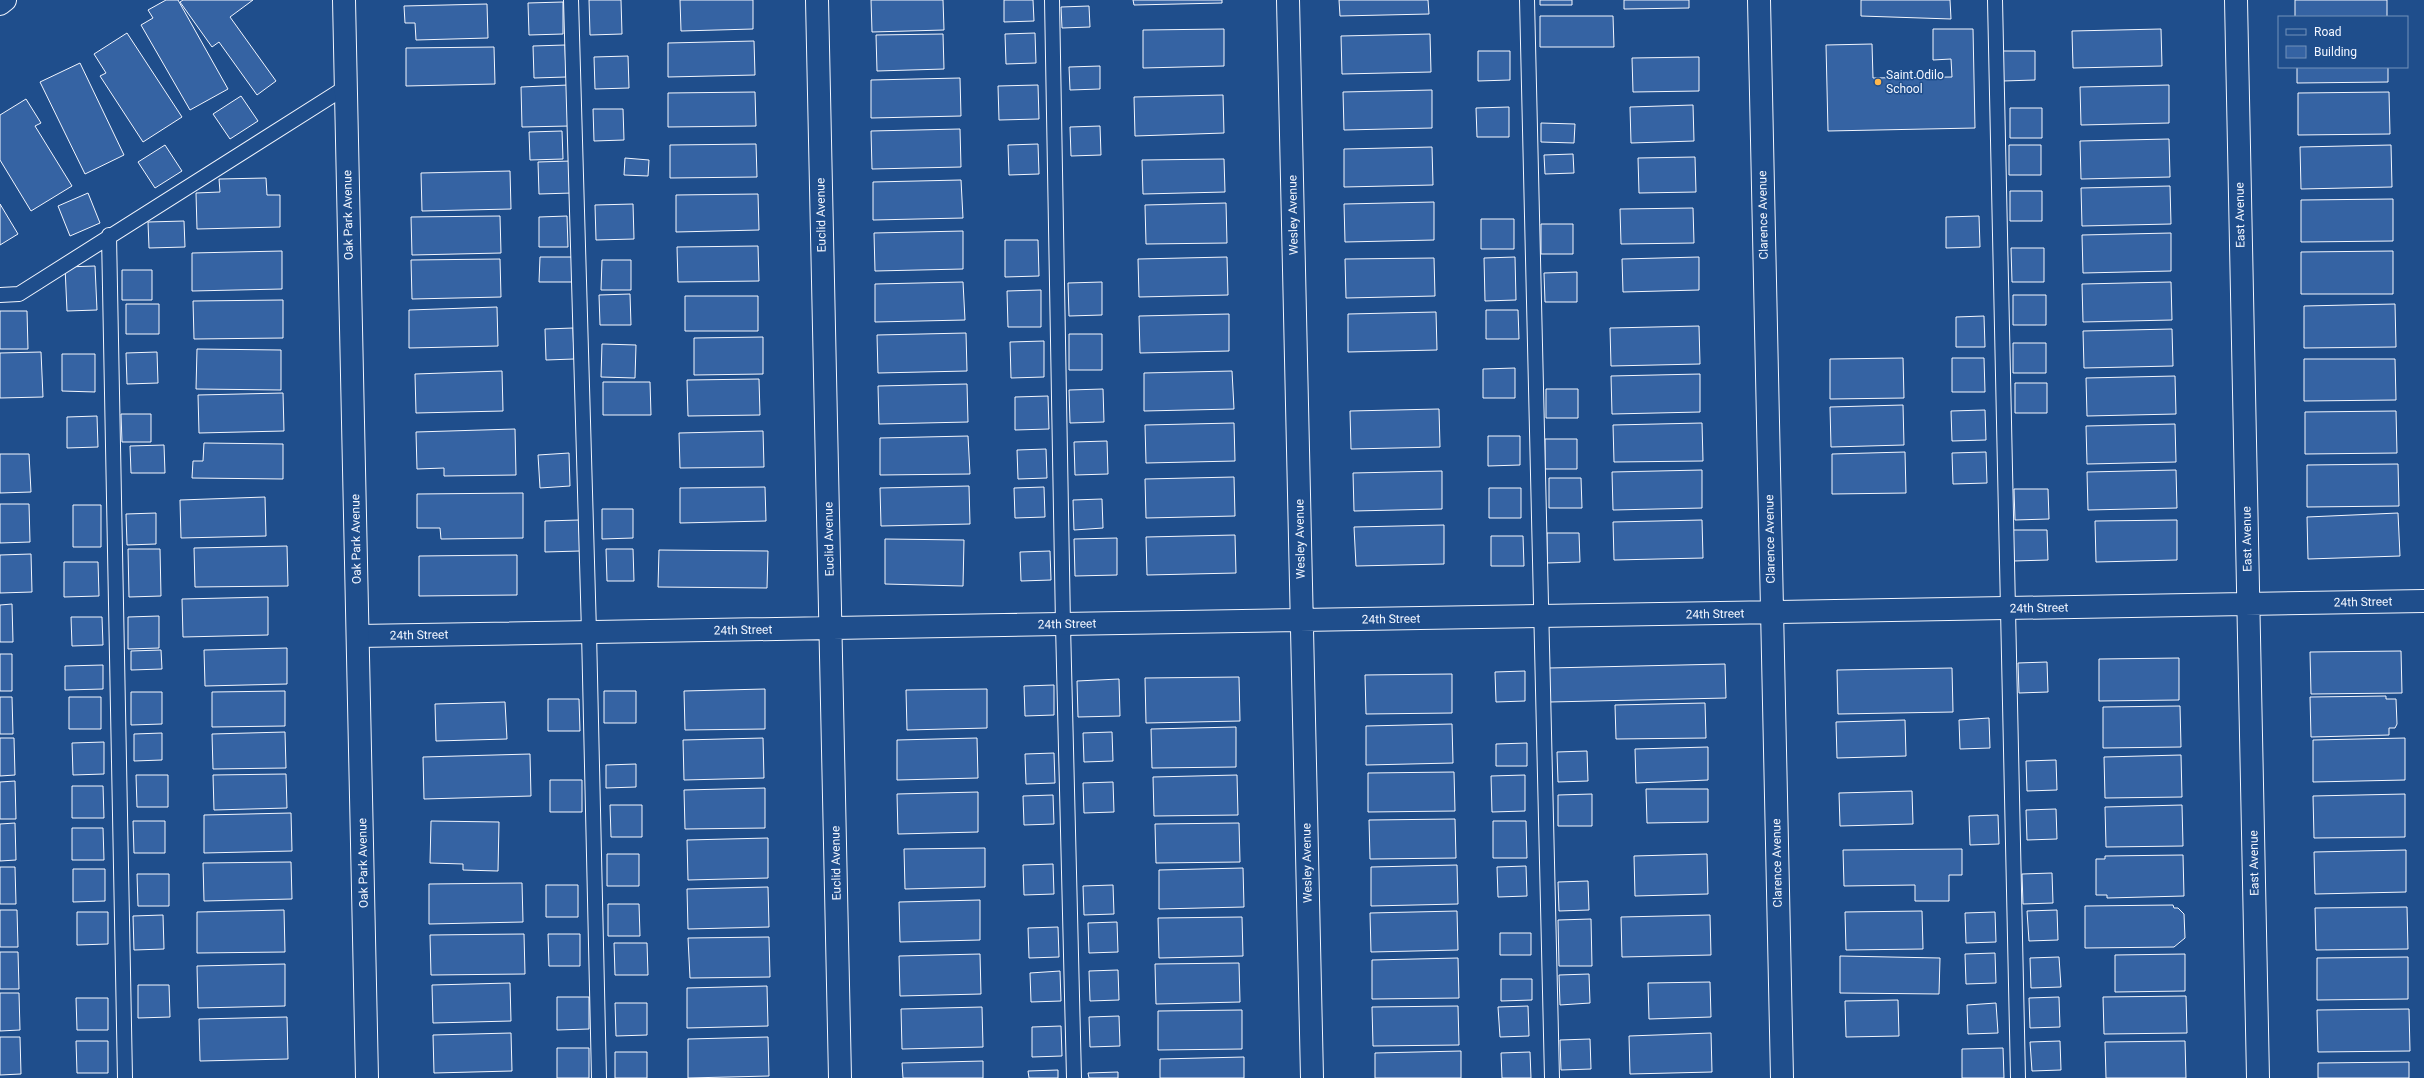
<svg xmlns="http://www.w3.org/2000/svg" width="2424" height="1078" viewBox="0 0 2424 1078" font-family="Roboto,sans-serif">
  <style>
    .building { fill: #3563a3; stroke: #f2f6ff }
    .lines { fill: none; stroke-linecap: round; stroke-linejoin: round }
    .lane-casing { stroke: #f2f6ff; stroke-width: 16 }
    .street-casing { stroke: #f2f6ff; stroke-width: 24 }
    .secondary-casing { stroke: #f2f6ff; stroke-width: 24 }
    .lane { stroke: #1f4e8c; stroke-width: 14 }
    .street { stroke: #1f4e8c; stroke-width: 22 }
    .secondary { stroke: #1f4e8c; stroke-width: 22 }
    .poi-dot { fill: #ffb74d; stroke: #1f4e8c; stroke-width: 1.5 }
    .labels { text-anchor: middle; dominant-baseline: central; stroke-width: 3; stroke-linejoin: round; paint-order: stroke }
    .poi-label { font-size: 12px; fill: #f2f6ff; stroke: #1f4e8c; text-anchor: start }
    .street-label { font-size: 12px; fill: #f2f6ff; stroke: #1f4e8c }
  </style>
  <rect width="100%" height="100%" fill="#1f4e8c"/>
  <path class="building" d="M166,0H178L228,89L190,110L141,25L153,18L148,10Z
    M183,0H253L230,17L276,81L257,95L219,42L212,47L180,2Z
    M589,0H621L622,34L590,35Z
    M680,0H753V29L681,31Z
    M871,0H943L944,30L872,32Z
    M1004,0H1033L1034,21L1004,22Z
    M1133,0H1222V3L1134,5Z
    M1339,0H1428L1429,14L1340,16Z
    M1540,0H1572V5H1540Z
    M1624,0H1689V8L1624,9Z
    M1861,0H1950L1951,19L1861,16Z
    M2295,0H2387V17H2295Z
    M563,2V34L529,35L528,3Z
    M487,4L488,38L416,40L415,23H405L404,6Z
    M1089,6L1090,27L1062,28L1061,7Z
    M1540,16H1613L1614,47H1540Z
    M1224,29V66L1143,68V30Z
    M1933,29H1973L1975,128L1828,131L1826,45L1872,44L1873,78L1952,77L1951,59L1933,60Z
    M2161,29L2162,66L2073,68L2072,31Z
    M127,33L182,117L143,142L100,76L106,73L94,54Z
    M1035,33L1036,63L1006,64L1005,34Z
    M943,34L944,69L877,71L876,35Z
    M1430,34L1431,72L1342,74L1341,36Z
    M754,41L755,75L668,77V43Z
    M565,45L566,77L534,78L533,46Z
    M494,47L495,84L406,86V48Z
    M1478,51H1510V80L1478,81Z
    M2003,51H2035V80L2003,81Z
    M628,56L629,88L595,89L594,57Z
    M1699,57V91L1633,92L1632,58Z
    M80,63L124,155L85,174L40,82Z
    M1100,66V89L1070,90L1069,67Z
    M2297,67H2388V82L2297,83Z
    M960,78L961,116L871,118V80Z
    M568,85L569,126L522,127L521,87Z
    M1038,85L1039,119L999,120L998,86Z
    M2169,85V123L2081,125L2080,87Z
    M1432,90V128L1344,130L1343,92Z
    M755,92L756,126L668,127V93Z
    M2389,92L2390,134L2298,135V93Z
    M1223,95L1224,133L1135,136L1134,97Z
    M241,96L258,121L230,139L213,114Z
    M26,99L41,123L35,126L72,186L31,211L0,160V115Z
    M1693,105L1694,141L1631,143L1630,107Z
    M1509,107V137H1477L1476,108Z
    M2010,108H2042V138H2010Z
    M593,109H623L624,140L594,141Z
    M1541,123L1575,124L1574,143L1541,142Z
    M1100,126L1101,155L1071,156L1070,127Z
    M960,129L961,167L872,169L871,131Z
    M562,131L563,159L530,160L529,132Z
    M2169,139L2170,177L2081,179L2080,141Z
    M756,144L757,177L670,178V145Z
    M1038,144L1039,174L1009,175L1008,145Z
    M165,145L182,171L155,188L138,162Z
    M2009,145H2041V175H2009Z
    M2391,145L2392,187L2301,189L2300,147Z
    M1432,147L1433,185L1344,187V149Z
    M1573,154L1574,173L1545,174L1544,155Z
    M1695,157L1696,192L1639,193L1638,158Z
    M625,158L649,160L648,176L624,175Z
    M1224,159L1225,192L1143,194L1142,160Z
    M571,161L572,193L539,194L538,162Z
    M510,171L511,209L422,211L421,173Z
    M266,178L267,195H280V227L197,229L196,193L220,192L219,179Z
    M961,180L963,218L873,220V182Z
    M2170,186L2171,224L2082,226L2081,188Z
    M2010,191H2042V221H2010Z
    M88,193L100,223L70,236L58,206Z
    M758,194L759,230L676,232V195Z
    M2393,199V241L2301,242V200Z
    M1434,202V240L1345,242L1344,204Z
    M1226,203L1227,243L1146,244L1145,205Z
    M0,204L18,234L0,245Z
    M633,204L634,239L596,240L595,205Z
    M1693,208L1694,243L1621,244L1620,209Z
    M500,216L501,253L412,255L411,217Z
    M567,216L568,247H539V217Z
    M1979,216L1980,247L1946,248V217Z
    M1481,219H1514V249H1481Z
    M184,221L185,247L149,248L148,222Z
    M1541,224H1573V254H1541Z
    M963,231V269L875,271L874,233Z
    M2171,233V271L2083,273L2082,235Z
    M1005,240H1038L1039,276L1005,277Z
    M758,246L759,281L678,282L677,247Z
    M2011,248H2044V282H2012Z
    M282,251V289L192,291V253Z
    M2393,251V294H2301V252Z
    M540,257H572V282H539Z
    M1227,257L1228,295L1139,297L1138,259Z
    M1515,257L1516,300L1485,301L1484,258Z
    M1699,257V290L1623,292L1622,259Z
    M1434,258L1435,296L1346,298L1345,259Z
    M500,259L501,297L412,299L411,260Z
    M602,260H631V290H601Z
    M95,266L97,310L67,311L65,267Z
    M122,270H152V300H122Z
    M1577,272V302H1545L1544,273Z
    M963,282L965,320L875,322V284Z
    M1102,282V315L1069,316L1068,283Z
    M2171,282L2172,320L2083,322L2082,284Z
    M1041,290V327H1008L1007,291Z
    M630,294L631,325H600L599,295Z
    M2013,295H2046V325H2013Z
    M685,296H758V331H685Z
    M283,300V338L194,339L193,301Z
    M126,304H159V334H126Z
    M2395,304L2396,347L2304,348V306Z
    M497,307L498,346L409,348V310Z
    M1486,310H1518L1519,339H1486Z
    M0,311H27L28,349H0Z
    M1436,312L1437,350L1348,352V314Z
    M1229,314V351L1140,353L1139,316Z
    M1984,316L1985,347H1956V317Z
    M1699,326L1700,364L1611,366L1610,328Z
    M573,328L574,359L546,360L545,329Z
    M2172,329L2173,366L2084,368L2083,331Z
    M966,333L967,371L878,373L877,335Z
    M1069,334H1102V370H1069Z
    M763,337V374L694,375V338Z
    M1044,341V377L1011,378L1010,342Z
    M2013,343H2046V373H2013Z
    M602,344L636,345L635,378L601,377Z
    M197,349L281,350V390L196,389Z
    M41,352L43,397L0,398V353Z
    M157,352L158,383L127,384L126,353Z
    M62,354H95V392L62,391Z
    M1903,358L1904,398L1830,399V359Z
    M1952,358H1984L1985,392H1952Z
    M2304,359H2395L2396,400L2304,401Z
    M1515,368V398H1483V369Z
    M502,371L503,411L416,413L415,374Z
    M1232,371L1234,409L1144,411V373Z
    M1700,374V412L1612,414L1611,376Z
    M2175,376L2176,414L2087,416L2086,378Z
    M759,379L760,415L688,416L687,380Z
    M603,382H650L651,415H603Z
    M2015,383H2047V413H2015Z
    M967,384L968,422L879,424L878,386Z
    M1103,389L1104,422L1070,423L1069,390Z
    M1546,389H1578V418H1546Z
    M283,393L284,431L199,433L198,395Z
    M1048,396L1049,429L1015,430V397Z
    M1903,405L1904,445L1831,447L1830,407Z
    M1439,409L1440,447L1351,449L1350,411Z
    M1985,410L1986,440L1952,441L1951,411Z
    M2396,411L2397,453L2305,454V412Z
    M121,414H151V442H122Z
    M97,416L98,447L67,448V417Z
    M1234,423L1235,461L1146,463L1145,425Z
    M1702,423L1703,461L1614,462L1613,425Z
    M2175,424L2176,462L2087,464L2086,426Z
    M515,429L516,475L444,476V468L417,469L416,432Z
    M763,431L764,467L680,468L679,433Z
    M968,436L970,474L880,475V438Z
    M1488,436H1520V465L1488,466Z
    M1545,439H1577V469H1545Z
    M1107,441L1108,474L1075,475L1074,442Z
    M204,443L283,444V479L192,478L193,461H203Z
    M164,445L165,473H131L130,446Z
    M1046,449L1047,478L1018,479L1017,450Z
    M1905,452L1906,493L1832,494V454Z
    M1986,452L1987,483L1953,484L1952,453Z
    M569,453L570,486L540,488L538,455Z
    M0,454H29L31,492L0,493Z
    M2398,464L2399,506L2307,507V465Z
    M1702,470V508L1613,510L1612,472Z
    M2176,470L2177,508L2088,510L2087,472Z
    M1442,471V509L1354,511L1353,473Z
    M1234,477L1235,516L1146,518L1145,479Z
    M1549,478H1581L1582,508H1549Z
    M969,486L970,524L881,526L880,488Z
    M765,487L766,521L680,523V488Z
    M1044,487L1045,517L1015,518L1014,488Z
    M1489,488H1521V518H1489Z
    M2014,489H2048L2049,519L2015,520Z
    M523,493V538L441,539L440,528H417V494Z
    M265,497L266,536L181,538L180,500Z
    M1102,499L1103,528L1074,530L1073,500Z
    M0,504H29L30,542L0,543Z
    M73,505H101V547H73Z
    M602,509H633V538L602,539Z
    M156,513V544L127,545L126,514Z
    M2398,513L2400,556L2308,559L2307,517Z
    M579,520L580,551L545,552V521Z
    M1702,520L1703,558L1614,560L1613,522Z
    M2177,520V560L2096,562L2095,521Z
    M1444,525V564L1356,566L1354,527Z
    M2013,530H2047L2048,560L2014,561Z
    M1547,533H1579L1580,562L1547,563Z
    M1235,535L1236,573L1147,575L1146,537Z
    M1491,536H1523L1524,566H1491Z
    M1117,538V575L1075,576L1074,539Z
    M885,539L964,540L963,586L885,584Z
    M287,546L288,586L195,587L194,548Z
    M128,549H160L161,596L129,597Z
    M606,549H633L634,581H607Z
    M659,550L768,551L767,588L658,587Z
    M1050,551L1051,580L1021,581L1020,552Z
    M31,554L32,592L0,593V555Z
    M517,555V595L419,596V556Z
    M64,562H98L99,596L64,597Z
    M268,597V635L183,637L182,599Z
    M12,604L13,642H0V605Z
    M159,616V648L128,649V617Z
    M71,617H102L103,645L72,646Z
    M287,648V684L205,686L204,650Z
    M161,650L162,669L131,670V651Z
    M2401,651L2402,693L2311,694L2310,652Z
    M0,654H12V691H0Z
    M2179,658V700L2099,701V659Z
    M2047,662L2048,692L2019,693L2018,663Z
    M1725,664L1726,698L1550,702L1549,668Z
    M103,665V689L65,690V666Z
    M1952,668L1953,712L1838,714L1837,670Z
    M1525,671V701L1496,702L1495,672Z
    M1452,674V713L1366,714L1365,675Z
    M1239,677L1240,721L1146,723L1145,678Z
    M1119,679L1120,716L1078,717L1077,681Z
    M1054,685V715L1025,716L1024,686Z
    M765,689V729L685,730L684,691Z
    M987,689V728L907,730L906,690Z
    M285,691V726L212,727V692Z
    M604,691H636V723H604Z
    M131,692H162V724L131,725Z
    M2386,696V699H2396L2397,724L2395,728H2389V735L2311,737L2310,697Z
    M0,697H12L13,734H0Z
    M69,697H101V729H69Z
    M548,699H579L580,731H548Z
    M505,702L507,739L436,741L435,704Z
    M1705,703L1706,738L1616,739L1615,705Z
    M2180,706L2181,747L2103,748V707Z
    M1989,718L1990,748L1960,749L1959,720Z
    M1905,720L1906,756L1837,758L1836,722Z
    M1452,724L1453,763L1366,765V726Z
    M1236,727V767L1152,768L1151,729Z
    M285,732L286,768L213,769L212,734Z
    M1112,732L1113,761L1084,762L1083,733Z
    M162,733V760L134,761V734Z
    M0,738H14L15,775L0,776Z
    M763,738L764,778L684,780L683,740Z
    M977,738L978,778L897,780V740Z
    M2405,738V780L2313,782V740Z
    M104,742V774L73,775L72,743Z
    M1527,743V766H1496V744Z
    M1708,747V780L1636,783L1635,749Z
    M1587,751L1588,781L1558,782L1557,752Z
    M1054,753L1055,783L1026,784L1025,754Z
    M530,754L531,796L424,799L423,757Z
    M2181,755L2182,797L2105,798L2104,757Z
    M2056,760L2057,790L2027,791L2026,761Z
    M636,764V787L606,788V765Z
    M1454,772L1455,811L1368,812V773Z
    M286,774L287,808L214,810L213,775Z
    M136,775H168V807H137Z
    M1237,775L1238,815L1154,816L1153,777Z
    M1525,775V811L1492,812L1491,776Z
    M550,780H582V812H550Z
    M15,781L16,819H0V782Z
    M1113,782L1114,812L1084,813L1083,783Z
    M72,786H103L104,818H72Z
    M765,788V828L685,829L684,790Z
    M1646,789H1708V822L1647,823Z
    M1912,791L1913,824L1840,826L1839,793Z
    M978,792V832L898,834L897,794Z
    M1592,794V826H1558V795Z
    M2405,794V837L2314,838L2313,796Z
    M1053,795L1054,824L1024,825L1023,796Z
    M610,805H642V837H611Z
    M2182,805L2183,846L2106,847L2105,807Z
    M2056,809L2057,839L2027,840L2026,810Z
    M291,813L292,851L204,853V815Z
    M1998,815L1999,844L1970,845L1969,816Z
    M1455,819L1456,858L1370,859L1369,820Z
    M133,821H165V853H134Z
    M431,821L499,822L498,871L463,870V864L430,863Z
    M1493,821H1526L1527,858H1493Z
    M15,823L16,860L0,861V824Z
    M1239,823L1240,862L1156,863L1155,824Z
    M72,828H103L104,860H72Z
    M768,838V878L688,880L687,840Z
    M985,848V887L905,889L904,849Z
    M1962,849V875H1949V901H1915V885L1844,886L1843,850Z
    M2406,850V892L2315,894L2314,852Z
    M607,854H639V886H607Z
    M1707,854L1708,894L1635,896L1634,856Z
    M2183,855L2184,896L2107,898V895H2096V859H2105V856Z
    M291,862L292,899L204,901L203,863Z
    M1053,864L1054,894L1024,895L1023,865Z
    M1457,865L1458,904L1371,906V867Z
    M1526,866L1527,896L1498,897L1497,867Z
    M0,867H15L16,904H0Z
    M1243,868L1244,907L1159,909V870Z
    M73,869H105V901L73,902Z
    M2052,873L2053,903L2023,904L2022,874Z
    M137,874H169V906H138Z
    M1588,881L1589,910L1559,911L1558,882Z
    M522,883L523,922L429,924V884Z
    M546,885H578V917H546Z
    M1113,885L1114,914L1084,915L1083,886Z
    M768,887L769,927L688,929L687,889Z
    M980,900V940L900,942L899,902Z
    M608,904H639L640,936H608Z
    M2173,905L2174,908H2178L2184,914L2185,938L2174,947L2085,948V906Z
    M2407,907L2408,949L2316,950L2315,908Z
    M0,910H17L18,947H0Z
    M284,910L285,952L197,953V912Z
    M2057,910L2058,940L2029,941L2027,911Z
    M1457,911L1458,950L1371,952L1370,913Z
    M1922,911L1923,949L1846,950L1845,912Z
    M77,912H108V944L77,945Z
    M1995,912L1996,942L1966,943L1965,913Z
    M163,915L164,949L134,950L133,916Z
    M1710,915L1711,955L1622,957L1621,917Z
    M1242,917L1243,956L1159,958L1158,918Z
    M1591,919L1592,966H1559L1558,920Z
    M1117,922L1118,952L1089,953L1088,923Z
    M1058,927L1059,957L1029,958L1028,928Z
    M1500,933H1531V955H1500Z
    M524,934L525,974L431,975L430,935Z
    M548,934H580V966H549Z
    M769,937L770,977L690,978L688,938Z
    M614,943H647L648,975H615Z
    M0,952H18L19,989H0Z
    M1995,953L1996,983L1966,984L1965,954Z
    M980,954L981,994L900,996L899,956Z
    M2185,954V991L2115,992V955Z
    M1840,956L1940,958L1939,994L1840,993Z
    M2059,957L2061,987L2031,988L2030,958Z
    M2408,957V999L2317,1000V958Z
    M1458,958L1459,998L1372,999V960Z
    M1239,963L1240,1002L1156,1004L1155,964Z
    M285,964V1006L198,1008L197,966Z
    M1118,970L1119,1000L1090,1001L1089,971Z
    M1060,971L1061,1001L1031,1002L1030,973Z
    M1589,974L1590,1003L1560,1005L1559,975Z
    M1501,979H1532V1000L1501,1001Z
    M1710,982L1711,1017L1649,1019L1648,983Z
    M510,983L511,1021L433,1023L432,985Z
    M138,985H169L170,1017L138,1018Z
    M767,986L768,1026L687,1028V988Z
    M0,993H19L20,1030L0,1031Z
    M2186,996L2187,1033L2104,1034L2103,997Z
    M557,997H589V1029L557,1030Z
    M2059,997L2060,1027L2030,1028L2029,998Z
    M76,998H108V1030H77Z
    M1898,1000L1899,1036L1846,1037L1845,1001Z
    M615,1003H647V1035L616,1036Z
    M1996,1003L1998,1033L1968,1034L1967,1005Z
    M1458,1006L1459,1045L1373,1046L1372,1007Z
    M1528,1006L1529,1036L1500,1037L1498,1007Z
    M982,1007L983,1047L902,1049L901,1009Z
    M2409,1009L2410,1051L2318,1052L2317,1010Z
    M1242,1010V1049L1158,1050V1011Z
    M1119,1016L1120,1046L1090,1047L1089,1017Z
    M287,1017L288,1059L200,1061L199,1019Z
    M1061,1026L1062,1056L1032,1057V1027Z
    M511,1033L512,1071L434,1073L433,1035Z
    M1711,1033L1712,1072L1630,1074L1629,1036Z
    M0,1037H20L21,1074L0,1075Z
    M768,1037L769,1076L688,1078V1039Z
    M1590,1039L1591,1069L1561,1070L1560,1040Z
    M76,1041H108V1073H77Z
    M2060,1041L2061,1070L2032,1071L2030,1042Z
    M2185,1041L2186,1078H2106L2105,1042Z
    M557,1048H589V1078H557Z
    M2003,1048L2004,1078H1962V1049Z
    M1461,1051V1078H1375V1053Z
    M615,1052H647V1078H615Z
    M1530,1052L1531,1078H1502L1501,1053Z
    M1244,1057V1078H1160V1059Z
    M983,1061V1078H903L902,1063Z
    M2409,1062V1078H2318V1063Z
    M1058,1070V1078H1029L1028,1071Z
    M1118,1072V1078H1089L1088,1073Z"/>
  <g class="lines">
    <g class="lane-casing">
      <path id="lane" d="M571,0L589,632L599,1078
        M1052,0L1063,625L1074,1078
        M1527,0L1552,1078
        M1995,0L2018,1078
        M109,235L125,1078
        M0,295L19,294L346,87"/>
    </g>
    <g class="street-casing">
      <path id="street" d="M817,0L840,1078
        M1288,0L1312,1078
        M1759,0L1782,1078
        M2236,0L2258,1078
        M358,636L2424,601"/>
    </g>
    <g class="secondary-casing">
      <path id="secondary" d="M344,0L367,1078
        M0,4L5,0"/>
    </g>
    <use href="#lane" class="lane"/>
    <use href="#street" class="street"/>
    <use href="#secondary" class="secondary"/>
  </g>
  <circle class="poi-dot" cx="1878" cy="82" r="4"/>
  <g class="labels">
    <g class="poi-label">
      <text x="1886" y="75">Saint Odilo<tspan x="1886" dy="14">School</tspan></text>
    </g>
    <g class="street-label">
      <text transform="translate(348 215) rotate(-91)">Oak Park Avenue</text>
      <text transform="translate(821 215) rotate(-91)">Euclid Avenue</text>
      <text transform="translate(1293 215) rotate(-91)">Wesley Avenue</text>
      <text transform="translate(1763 215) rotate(-91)">Clarence Avenue</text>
      <text transform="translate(2240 215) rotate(-91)">East Avenue</text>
      <text transform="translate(356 539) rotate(-91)">Oak Park Avenue</text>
      <text transform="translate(829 539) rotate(-91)">Euclid Avenue</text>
      <text transform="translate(1300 539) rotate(-91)">Wesley Avenue</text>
      <text transform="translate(1770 539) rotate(-91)">Clarence Avenue</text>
      <text transform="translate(2247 539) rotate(-91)">East Avenue</text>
      <text transform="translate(2363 602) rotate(-1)">24th Street</text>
      <text transform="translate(2039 608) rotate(-1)">24th Street</text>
      <text transform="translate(1715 614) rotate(-1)">24th Street</text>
      <text transform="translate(1391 619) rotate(-1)">24th Street</text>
      <text transform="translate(1067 624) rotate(-1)">24th Street</text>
      <text transform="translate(743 630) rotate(-1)">24th Street</text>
      <text transform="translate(419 635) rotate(-1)">24th Street</text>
      <text transform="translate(363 863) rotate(-91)">Oak Park Avenue</text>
      <text transform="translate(836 863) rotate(-91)">Euclid Avenue</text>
      <text transform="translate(1307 863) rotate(-91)">Wesley Avenue</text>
      <text transform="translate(1777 863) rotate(-91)">Clarence Avenue</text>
      <text transform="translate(2254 863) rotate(-91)">East Avenue</text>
    </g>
  </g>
  <rect x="2278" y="16" width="130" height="52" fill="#1f4e8c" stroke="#7391ba"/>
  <rect x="2286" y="29" width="20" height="6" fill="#1f4e8c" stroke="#7391ba"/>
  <text x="2314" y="36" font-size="12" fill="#f2f6ff">Road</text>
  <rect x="2286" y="46" width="20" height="12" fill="#3563a3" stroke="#7391ba"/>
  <text x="2314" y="56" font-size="12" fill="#f2f6ff">Building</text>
</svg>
